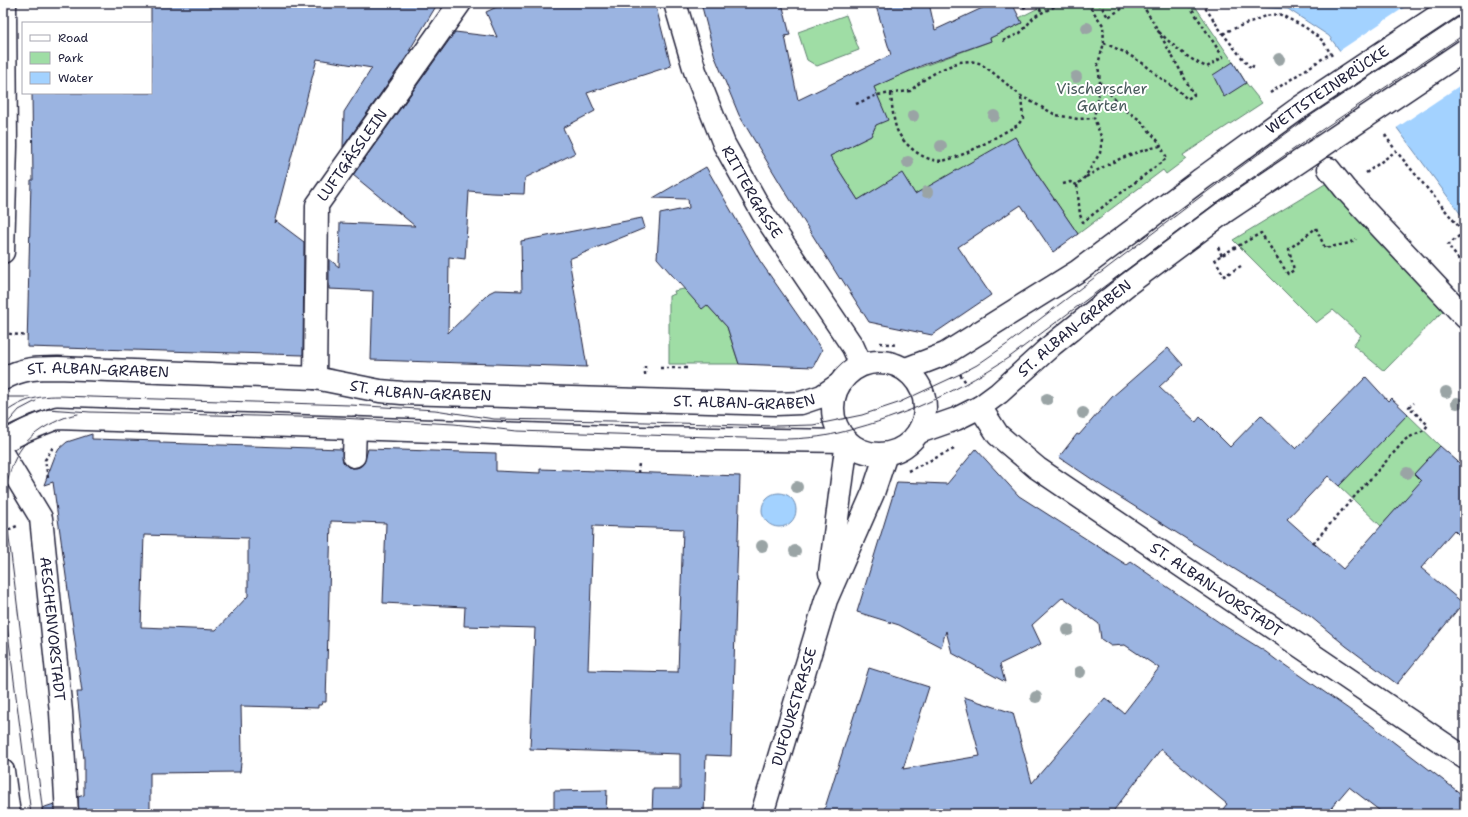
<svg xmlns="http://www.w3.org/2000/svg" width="1468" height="817" viewBox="0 0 1468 817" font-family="'Shantell Sans',sans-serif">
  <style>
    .green { fill: #9fdda5; stroke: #608070 }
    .water { fill: #a3d2ff; stroke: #6f8cb1 }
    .pier { fill: #fff }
    .building { fill: #9bb4e1; stroke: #22223b; fill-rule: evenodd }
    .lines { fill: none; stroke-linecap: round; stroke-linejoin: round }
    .minor-casing { stroke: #22223b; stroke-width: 25 }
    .major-casing { stroke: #22223b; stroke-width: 25 }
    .path { stroke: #22223b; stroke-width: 2.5; stroke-dasharray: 3 3; stroke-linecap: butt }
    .minor { stroke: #fff; stroke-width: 22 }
    .major { stroke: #fff; stroke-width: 22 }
    .tram { stroke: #22223b; stroke-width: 1 }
    .major-bridge-casing { stroke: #22223b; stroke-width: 25; stroke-linecap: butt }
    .major-bridge { stroke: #fff; stroke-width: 22 }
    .tree { fill: #9aa4a5 }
    .labels { text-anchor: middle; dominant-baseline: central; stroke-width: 4; stroke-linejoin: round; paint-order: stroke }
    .park-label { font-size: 15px; fill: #485a5b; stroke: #fff }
    .street-label { font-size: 15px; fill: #22223b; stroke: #fff }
  </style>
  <rect width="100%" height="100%" fill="#fff"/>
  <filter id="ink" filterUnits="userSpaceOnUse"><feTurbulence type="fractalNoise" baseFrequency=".025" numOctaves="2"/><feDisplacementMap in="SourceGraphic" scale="8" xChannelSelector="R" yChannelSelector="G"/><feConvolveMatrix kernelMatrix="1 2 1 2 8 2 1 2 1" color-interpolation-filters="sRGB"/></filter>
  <g filter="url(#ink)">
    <path class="green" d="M1048,3H1193L1233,62L1246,83L1262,103L1183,155L1186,159L1166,174L1163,170L1078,234L1031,165L1015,137L932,223L905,178L898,176L858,200L830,156L871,136L876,125L872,114L853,97L900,75L991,41L990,38L1022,23L1019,18Z
      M846,15L859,50L817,66L807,60L798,32Z
      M1330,181L1445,309L1384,371L1353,345L1361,335L1333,310L1316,323L1233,240Z
      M684,289L707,305L727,327L739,364H669V296L675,294L674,291Z
      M1407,414L1440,446L1414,474L1422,481L1381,526L1339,486Z"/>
    <path class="water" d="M1242,3H1465V220L1329,36L1288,9L1250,7Z
      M762 510a17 17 0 1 1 34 0a17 17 0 1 1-34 0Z"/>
    <path class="pier" d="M1411,3H1465V82L1395,129L1339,51Z"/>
    <path class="building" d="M151,3H438L409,51L412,49L343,147L344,112L372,68L317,59L274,223L276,221L304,242L303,355L27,347L31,180H33L32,93H151Z
      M505,3H655L671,66L587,93L595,111L563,128L575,153L525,178L524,194L491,193L469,191L465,259L449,257L448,333L489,293L495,290L522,291L521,241L642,218L645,228L569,259L587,367L371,360L373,291L329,289V259L339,267L340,223L415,226L353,175L455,32L497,37L486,12Z
      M701,3H782L790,35L785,36L798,100L891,55L875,3H929L935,30L993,3H1012L1022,23L990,38L991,41L923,65L874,87L888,120L876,125L871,136L830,156L858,200L902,173L915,194L1015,137L1030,164L1078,234L1053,252L1021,205L958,247L991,295L932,335L869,322L841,278L840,279L783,188L739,115L715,57Z
      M1233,62L1246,83L1224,97L1213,75Z
      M706,167L760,261L822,350L813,367L739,364L727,327L707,305L702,309L657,258L660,214L689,208L688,199L653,198Z
      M1168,348L1183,365L1159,387L1196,422L1200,417L1230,447L1261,415L1296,449L1366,377L1388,401L1391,398L1408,414L1339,486L1328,476L1287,519L1343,569L1421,481L1414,474L1440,446L1465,468V541L1454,530L1421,568L1463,603L1397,684L1346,646L1311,617L1102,486L1059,457L1077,434L1079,435L1112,397Z
      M92,434V439L160,441V443L342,449L343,462L348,467L353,468L359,467L364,463L368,449L496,453V471L540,473V469L740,476L731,756L706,755L704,814H652L653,789H680V754L530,749L535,628L464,626L465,607L383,603L386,523L331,521L326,702H322L321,705H318V708L241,706L242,754L240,772L150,773V814L79,813L78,797L84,795V759L77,692H82L53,482L44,485L55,456L59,449L67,442ZM593,526L683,529L678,672L588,670ZM144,535L248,538V596L216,630L141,627Z
      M976,449L1019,496L1127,565L1131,562L1223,625L1266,652L1279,662L1280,661L1370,724L1465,797V814H1384L1349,787L1326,814H1219L1227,804L1161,749L1111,814H823L869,668L929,687L903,769L980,756L964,697L1013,713L1032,783L1105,698L1124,713L1159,668L1125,645L1111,646L1101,639L1099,624L1063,597L1032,625L1041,644L1000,664L1005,682L952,653L946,631L941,647L899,625L857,612L897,482L947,484Z
      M607,790L606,814H554V791Z
      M54,804V813H42V808Z"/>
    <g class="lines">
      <g class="minor-casing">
        <g id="minor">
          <path id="s1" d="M675,3L695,71L724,144L762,212L853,347L861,365"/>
          <path d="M1329,169L1345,189L1465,317"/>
          <path d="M3,252L6,146L5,3"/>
          <path id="s2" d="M315,378L317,205L460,3"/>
          <path id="s3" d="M3,379C22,368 37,368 58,368L315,378L380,391L402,393L776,404L801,403L822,396L838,385"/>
          <path id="s4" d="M980,407L998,435L1037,468L1465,758"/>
          <path d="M3,442C20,432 38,425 57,418L640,438L847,441"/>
          <path id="s5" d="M3,455L41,518L61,712L67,814"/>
          <path d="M354,456L355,428"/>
          <path d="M3,771L9,814"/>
        </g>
      </g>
      <g class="major-casing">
        <g id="major">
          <circle cx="879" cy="408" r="46"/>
          <path d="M906,369L945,354L1078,271L1200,180"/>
          <path id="s6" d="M919,432L956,419L980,407L999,393L1052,345L1128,284L1223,213"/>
          <path d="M830,573L847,441"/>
          <path id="s7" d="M762,814L826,600L873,493L886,454"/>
        </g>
      </g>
      <path class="path" d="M1020,3L1023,8L1034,3
        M1037,3L1042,13
        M1080,3L1089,6L1103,25L1104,43L1098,64L1100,82L1094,118L1102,139L1100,153L1085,177L1077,185L1080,215L1083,222L1167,158L1158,141L1140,120L1121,107L1100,82
        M1099,3L1108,17L1125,7L1126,3
        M1202,3L1223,34L1251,69L1254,65
        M1159,32C1175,47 1186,58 1207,67L1223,57L1188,3
        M1223,34L1228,31L1265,16L1279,14L1305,27L1323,41L1332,56
        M1003,41L1020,33L1026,27L1031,20L1037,15L1062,3
        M1104,43L1124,52L1144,64L1163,80L1179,91L1187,99L1194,95L1152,20L1141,3
        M1270,93L1331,53
        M891,94C892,106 893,119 897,130C904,146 928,165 946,160C968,155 997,136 1018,125L1023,118L1021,97
        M856,104L877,95L910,91L922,81L938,71L959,62L970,61L979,63L991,71L1021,96L1056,115L1078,119L1094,118
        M1385,135L1396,151L1465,234
        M1366,173L1396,151
        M1086,177C1112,161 1131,153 1160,146
        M1063,184L1070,182L1077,185
        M1464,232L1448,245L1465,268
        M1218,247L1222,256
        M1241,266L1224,276L1215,259L1261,233L1288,274L1294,270L1289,249L1316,228L1325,248L1350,243L1356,239
        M3,333L27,336
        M880,343L897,345
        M660,368H689
        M960,374L967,384
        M645,375V363
        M908,471L954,449
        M638,473L639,463
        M48,478L45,460L53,447
        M3,532L17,526
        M1313,543L1406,439L1424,430L1428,425L1409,407L1414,403"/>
      <use href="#minor" class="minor"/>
      <use href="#major" class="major"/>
      <path class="tram" d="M3,397H29
        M3,414C22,400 36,396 59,396L350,405L435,410L494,419L613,421L775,426L813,425L862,415L898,403L960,374L977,365L1006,345L1208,191L1310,116L1465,13
        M5,426L19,410L36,401
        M3,430L30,415L47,409L90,412L340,418L454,424L517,431L776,439C786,439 796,439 806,438C823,437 840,433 857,428C912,413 963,388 1011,356L1216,203L1320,131L1465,34
        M3,503L8,530L43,814
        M4,508C7,468 17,439 55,422C63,418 70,415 78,414
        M3,594L31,814"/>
      <g class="major-bridge-casing">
        <g id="major-bridge">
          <path id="s8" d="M1200,180L1299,108L1457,3"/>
          <path d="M1223,213L1465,50"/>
        </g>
      </g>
      <use href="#major-bridge" class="major-bridge"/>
    </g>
    <g class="tree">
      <circle cx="1087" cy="28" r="6"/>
      <circle cx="1279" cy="59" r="6"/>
      <circle cx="1076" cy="77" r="6"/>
      <circle cx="913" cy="116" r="6"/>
      <circle cx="994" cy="116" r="6"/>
      <circle cx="941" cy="146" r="6"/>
      <circle cx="908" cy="162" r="6"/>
      <circle cx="927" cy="192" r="6"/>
      <circle cx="1446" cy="392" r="6"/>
      <circle cx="1047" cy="399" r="6"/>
      <circle cx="1457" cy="403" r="6"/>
      <circle cx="1083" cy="413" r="6"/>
      <circle cx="1407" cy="473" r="6"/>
      <circle cx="797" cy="487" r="6"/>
      <circle cx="762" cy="546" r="6"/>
      <circle cx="795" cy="551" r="6"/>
      <circle cx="1068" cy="630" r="6"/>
      <circle cx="1080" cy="672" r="6"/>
      <circle cx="1036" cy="697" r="6"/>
    </g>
  </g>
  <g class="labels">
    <g class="park-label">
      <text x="1102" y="89">Vischerscher<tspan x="1102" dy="17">Garten</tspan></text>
    </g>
    <g class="street-label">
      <text stroke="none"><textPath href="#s8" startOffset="156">WETTSTEINBRÜCKE</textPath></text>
      <text stroke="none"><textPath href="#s2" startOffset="234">LUFTGÄSSLEIN</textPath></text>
      <text stroke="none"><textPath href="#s1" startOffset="205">RITTERGASSE</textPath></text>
      <text stroke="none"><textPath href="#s6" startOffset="189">ST. ALBAN-GRABEN</textPath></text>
      <text stroke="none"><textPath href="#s3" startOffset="97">ST. ALBAN-GRABEN</textPath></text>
      <text stroke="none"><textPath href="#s3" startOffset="421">ST. ALBAN-GRABEN</textPath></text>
      <text stroke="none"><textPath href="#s3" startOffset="745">ST. ALBAN-GRABEN</textPath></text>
      <text stroke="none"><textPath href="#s4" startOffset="301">ST. ALBAN-VORSTADT</textPath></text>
      <text stroke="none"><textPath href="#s5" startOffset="185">AESCHENVORSTADT</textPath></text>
      <text stroke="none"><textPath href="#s7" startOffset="112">DUFOURSTRASSE</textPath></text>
    </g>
  </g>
  <rect width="1468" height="817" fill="none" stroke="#fff" stroke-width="16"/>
  <rect x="8" y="8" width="1452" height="801" fill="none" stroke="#22223b" stroke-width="1.5" filter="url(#ink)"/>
  <rect x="22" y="22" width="130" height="72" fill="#ffffff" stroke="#a7a7b1"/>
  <rect x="30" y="35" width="20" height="6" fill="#ffffff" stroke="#a7a7b1"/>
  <text x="58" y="42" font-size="12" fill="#22223b">Road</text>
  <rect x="30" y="52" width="20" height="12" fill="#9fdda5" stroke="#a7a7b1"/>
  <text x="58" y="62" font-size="12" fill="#22223b">Park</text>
  <rect x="30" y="72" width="20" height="12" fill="#a3d2ff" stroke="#a7a7b1"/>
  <text x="58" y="82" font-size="12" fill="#22223b">Water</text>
</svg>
